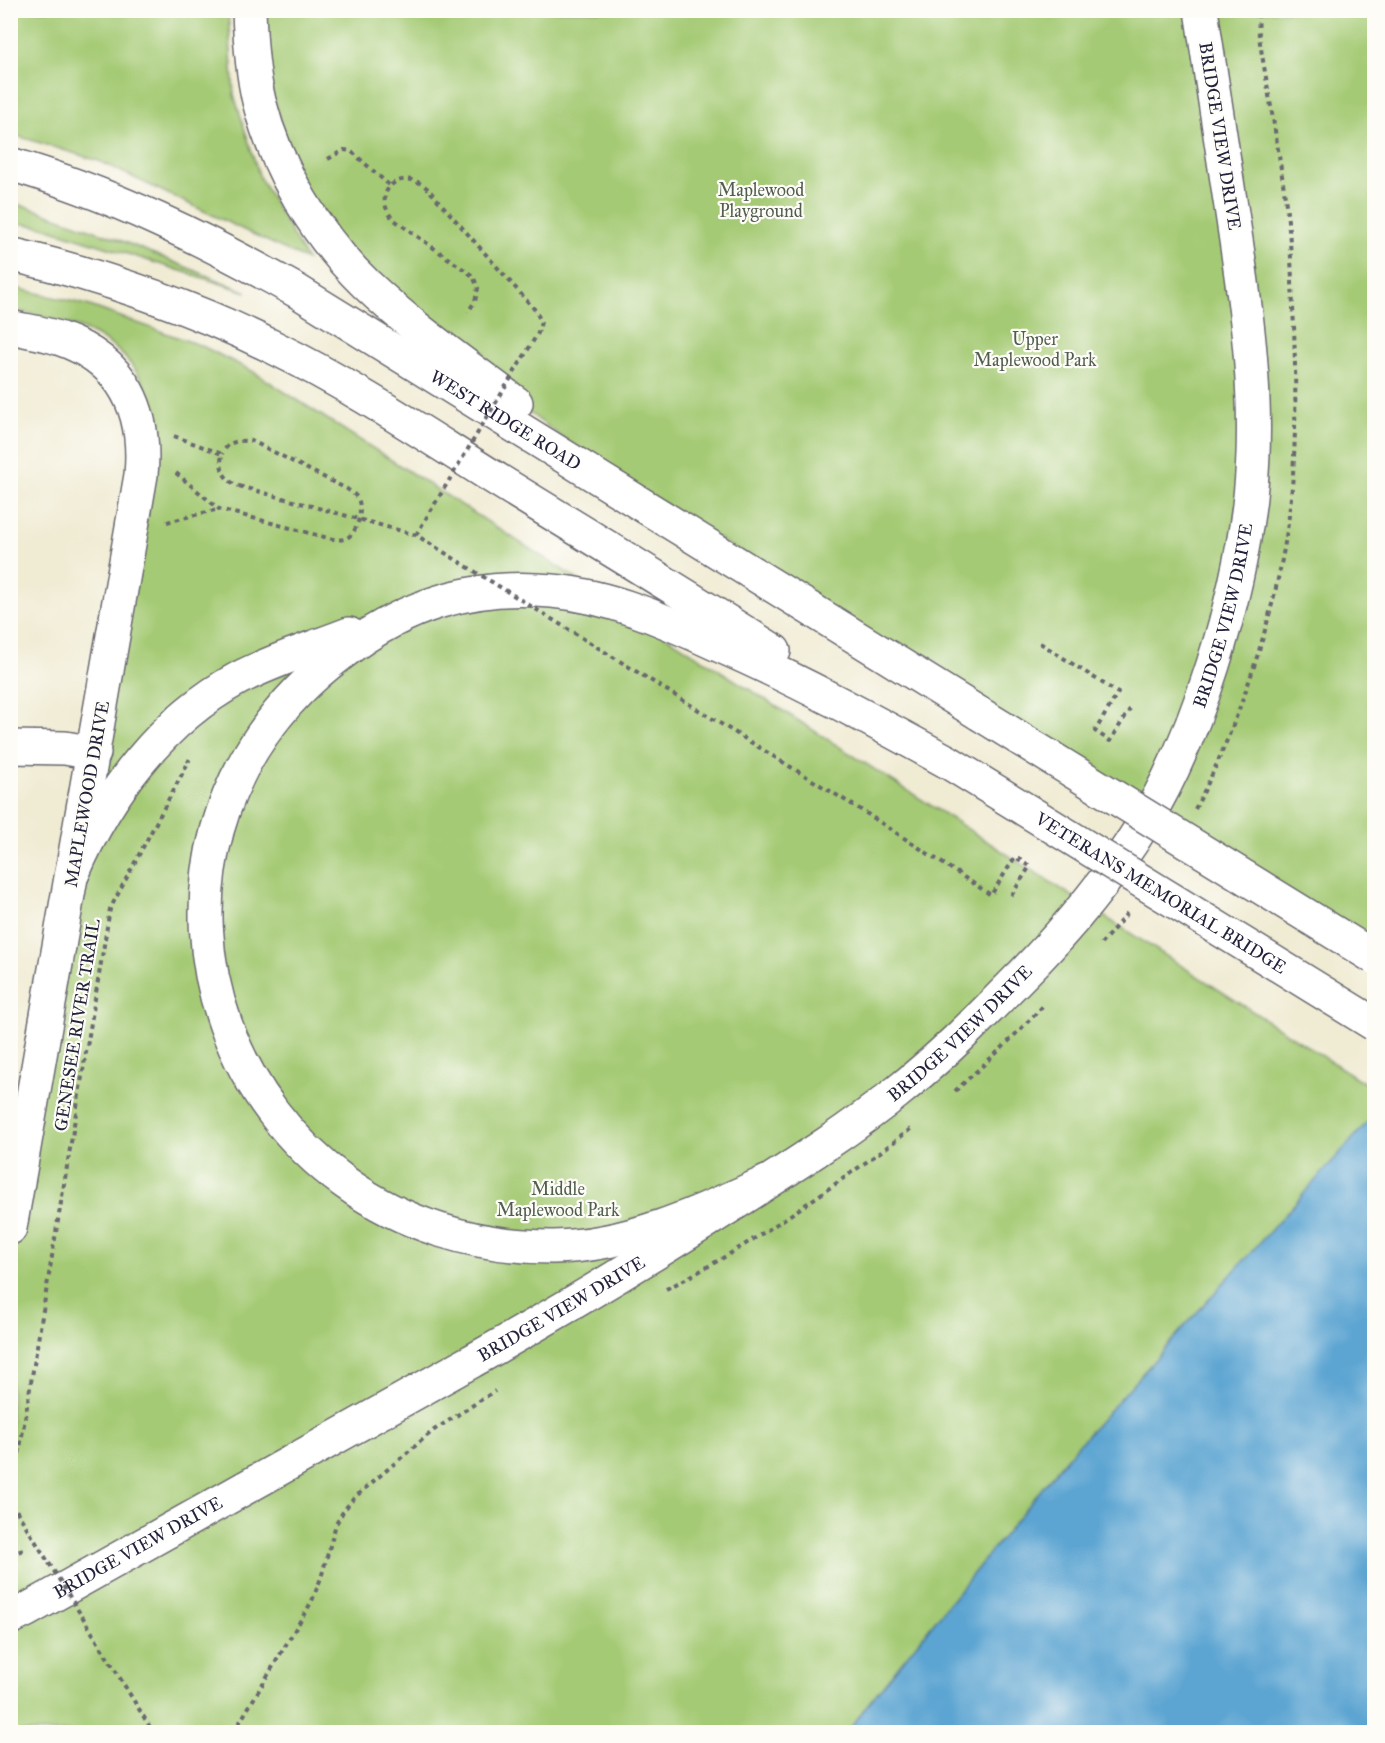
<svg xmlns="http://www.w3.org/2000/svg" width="1385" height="1743" viewBox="0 0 1385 1743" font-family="'IM FELL Great Primer',serif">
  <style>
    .green { fill: #a5ca74; stroke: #647658; stroke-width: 1.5 }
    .water { fill: #5ba4d2; stroke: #3e6386; stroke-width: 1.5 }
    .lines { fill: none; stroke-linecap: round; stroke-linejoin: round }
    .minor-casing { stroke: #6a6870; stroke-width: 36 }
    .highway-casing { stroke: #6a6870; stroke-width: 36 }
    .path { stroke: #6a6870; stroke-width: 4; stroke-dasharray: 4.5 4.5; stroke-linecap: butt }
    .minor { stroke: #fff; stroke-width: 33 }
    .highway { stroke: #fff; stroke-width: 33 }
    .highway-bridge-casing { stroke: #6a6870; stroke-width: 36; stroke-linecap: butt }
    .path-bridge { stroke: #6a6870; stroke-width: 4; stroke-dasharray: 4.5 4.5; stroke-linecap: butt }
    .highway-bridge { stroke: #fff; stroke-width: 33 }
    .labels { text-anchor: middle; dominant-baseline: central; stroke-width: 4.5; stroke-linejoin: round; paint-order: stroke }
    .street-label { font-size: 18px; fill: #22223b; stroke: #fdfcf7 }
    .park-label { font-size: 18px; fill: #505d4f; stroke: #fdfcf7 }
  </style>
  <rect width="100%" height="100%" fill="#fdfcf7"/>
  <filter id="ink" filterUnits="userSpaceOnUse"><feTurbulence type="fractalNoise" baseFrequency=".0167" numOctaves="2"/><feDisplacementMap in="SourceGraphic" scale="12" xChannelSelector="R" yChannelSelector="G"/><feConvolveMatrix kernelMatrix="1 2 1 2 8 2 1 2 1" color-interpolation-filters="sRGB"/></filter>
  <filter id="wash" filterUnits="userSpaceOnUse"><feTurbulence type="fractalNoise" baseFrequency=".008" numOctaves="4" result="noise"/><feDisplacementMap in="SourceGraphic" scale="24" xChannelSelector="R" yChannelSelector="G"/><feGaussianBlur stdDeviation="1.35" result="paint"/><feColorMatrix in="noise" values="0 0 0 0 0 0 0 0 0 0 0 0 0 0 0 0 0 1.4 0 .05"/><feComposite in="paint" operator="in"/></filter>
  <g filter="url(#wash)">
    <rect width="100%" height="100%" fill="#f0ebd3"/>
    <path class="green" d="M11,10L228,11L234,95L260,178L307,260L99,161L11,134Z
      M249,11H1374V957L575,447L424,334L304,205Z
      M11,203L28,207L115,238L247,292L43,227L11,222Z
      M11,287L87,305L202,346L252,371L1374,1089V1115L1064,1461L864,1709L848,1732H11V1228L141,475L132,398L153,406C130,336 76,322 11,310Z"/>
    <path class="water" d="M1374,1115V1732H848L864,1709L1064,1461Z"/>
  </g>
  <g filter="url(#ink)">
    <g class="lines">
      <g class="minor-casing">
        <g id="minor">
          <path d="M10,327C27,331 45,333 61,339C124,361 147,411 141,475L10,1228"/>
          <path d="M10,747L65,748L94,753"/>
          <path id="s1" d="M10,1618L25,1611C174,1527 323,1444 472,1361C563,1310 652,1256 740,1200C793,1166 846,1133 896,1093C940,1058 979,1019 1018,979C1065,932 1109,880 1144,823C1198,734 1238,601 1250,497C1260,404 1247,312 1233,220C1222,150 1212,80 1201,10"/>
        </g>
      </g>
      <g class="highway-casing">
        <g id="highway">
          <path d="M249,10C250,41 252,72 259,101C276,168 316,236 366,284C412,328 466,365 516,403"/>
          <path id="s2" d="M10,164C111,193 206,240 297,291L980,714"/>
          <path d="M10,254C102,276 191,306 275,348C353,386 427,436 501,482C592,538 684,594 774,651"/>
          <path d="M73,873C106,794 163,719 239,678C274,660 313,648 349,634"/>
          <path d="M767,1182C699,1213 629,1246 553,1247C227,1248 77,852 342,653C405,605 473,583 552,591C610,596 664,620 716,644C796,679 872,720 948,762"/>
        </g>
      </g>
      <path class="path" d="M328,159L344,150L351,151L390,186
        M428,189C402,165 369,191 393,219L473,276L478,288L475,301L468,312
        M174,436L222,454C219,469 224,480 239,486
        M176,473L219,509L328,538C334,539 341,541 347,538C358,532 363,509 358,499C355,494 351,492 347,489L252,441C238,440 228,441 222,454
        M167,522L219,509
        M1040,643L1118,693L1095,731L1110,741L1130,709
        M781,761L866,813L991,895L1015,857L1030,866L1011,896
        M1195,809C1237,729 1274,619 1287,530C1297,462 1296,394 1294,326C1292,294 1292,262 1289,230C1282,166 1270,102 1259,37L1258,10
        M1101,944L1129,911
        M955,1091L1003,1047L1045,1004
        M666,1289C724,1260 778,1224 831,1187C859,1167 887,1148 913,1127
        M10,1554L27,1549
        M47,1560L11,1502L110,909L189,761L187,760
        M82,1616L153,1732
        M234,1732L312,1601L321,1578L336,1524L344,1510L355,1497L434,1430L495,1391"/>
      <use href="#minor" class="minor"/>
      <use href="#highway" class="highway"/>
      <g class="highway-bridge-casing">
        <g id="highway-bridge">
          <path d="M980,714L1374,957"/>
          <path id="s3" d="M948,762L1374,1024"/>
        </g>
      </g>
      <path class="path-bridge" d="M239,486L416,535L781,761
        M416,535L538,333L541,322L536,311L428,189
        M49,1563L81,1615"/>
      <use href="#highway-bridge" class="highway-bridge"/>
    </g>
  </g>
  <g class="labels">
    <g class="street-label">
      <text transform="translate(1220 136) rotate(81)">BRIDGE VIEW DRIVE</text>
      <text stroke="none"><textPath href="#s2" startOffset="560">WEST RIDGE ROAD</textPath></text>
      <text stroke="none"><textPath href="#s1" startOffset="1622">BRIDGE VIEW DRIVE</textPath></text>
      <text transform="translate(87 794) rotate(-80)">MAPLEWOOD DRIVE</text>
      <text stroke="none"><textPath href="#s3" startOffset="250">VETERANS MEMORIAL BRIDGE</textPath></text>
      <text transform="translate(77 1025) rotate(-81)">GENESEE RIVER TRAIL</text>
      <text stroke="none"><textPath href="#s1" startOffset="1118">BRIDGE VIEW DRIVE</textPath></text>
      <text stroke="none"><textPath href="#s1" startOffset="632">BRIDGE VIEW DRIVE</textPath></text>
      <text stroke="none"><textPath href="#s1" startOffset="146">BRIDGE VIEW DRIVE</textPath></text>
    </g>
    <g class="park-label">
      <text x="761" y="190">Maplewood<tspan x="761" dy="21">Playground</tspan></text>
      <text x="1035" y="339">Upper<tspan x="1035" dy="21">Maplewood Park</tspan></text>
      <text x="558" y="1189">Middle<tspan x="558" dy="21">Maplewood Park</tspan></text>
    </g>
  </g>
  <rect width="1385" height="1743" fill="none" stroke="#fdfcf7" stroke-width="36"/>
</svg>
